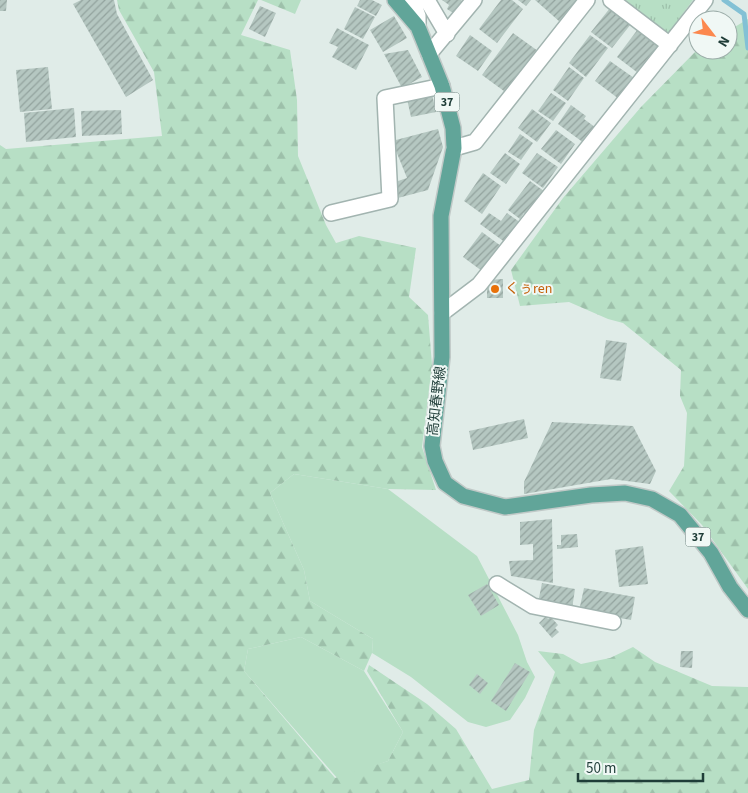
<svg xmlns="http://www.w3.org/2000/svg" width="748" height="793" viewBox="0 0 748 793" font-family="'Source Sans 3','Noto Sans JP',sans-serif">
  <style>
    .grass { fill: #b7dfc5 }
    .forest { fill: url(#forest-firs) }
    .park { fill: url(#park-tufts) }
    .lines { fill: none; stroke-linecap: round; stroke-linejoin: round }
    .stream { stroke: #83c1d5; stroke-width: 5 }
    .building { fill: url(#building-hatch) }
    .minor-casing { stroke: #a2b4b0; stroke-width: 18 }
    .major-casing { stroke: #c0c9c7; stroke-width: 18 }
    .minor { stroke: #fff; stroke-width: 15 }
    .major { stroke: #61a599; stroke-width: 15 }
    .food-dot { fill: #e8710a; stroke: #f0f8f5; stroke-width: 2 }
    .labels { text-anchor: middle; dominant-baseline: central; stroke-width: 4; stroke-linejoin: round; paint-order: stroke }
    .shield { fill: #f0f8f5; stroke: #5e7571; stroke-width: 1 }
    .shield-label { font-size: 12px; font-weight: bold; fill: #1f3d38 }
    .food-label { font-size: 14px; fill: #c56008; stroke: #f0f8f5; text-anchor: start }
    .street-label { font-size: 14px; fill: #1f3d38; stroke: #f0f8f5 }
  </style>
  <defs>
    <pattern id="forest-firs" width="22" height="20" patternUnits="userSpaceOnUse" patternTransform="scale(1.25)"><rect width="22" height="20" fill="#b7dfc5"/><path d="M5 1l3.5 6h-7zM16 11l3.5 6h-7z" fill="#9dc0aa"/></pattern>
    <pattern id="park-tufts" width="24" height="20" patternUnits="userSpaceOnUse" patternTransform="scale(1.25)"><rect width="24" height="20" fill="#b7dfc5"/><path d="M3 7l-1-3M5 7V3M7 7l1-3M15 17l-1-3M17 17v-4M19 17l1-3" fill="none" stroke="#9dc0aa"/></pattern>
    <pattern id="building-hatch" width="6" height="6" patternUnits="userSpaceOnUse" patternTransform="scale(1.25)"><rect width="6" height="6" fill="#b5c7c1"/><path d="M-1 1l2-2M0 6l6-6M5 7l2-2" fill="none" stroke="#93a39e"/></pattern>
  </defs>
  <rect width="100%" height="100%" fill="#e0ece8"/>
  <path class="grass" d="M294,474L388,489L477,556L518,635L527,662L535,677L525,698L510,720L486,727L468,722L411,677L372,653L373,639L310,601L304,570L270,493Z
    M301,637L364,671L403,732L388,761L338,779L244,671L248,649Z"/>
  <path class="forest" d="M117,0H258L241,35L290,50L297,100L298,156L326,225L336,243L359,236L416,248L409,297L428,315L432,365L422,447L436,490L388,489L294,474L270,493L304,570L310,601L373,639L372,653L364,671L301,637L248,649L244,671L335,778L388,761L403,732L367,671L369,665L427,704L456,729L492,789L529,780L534,730L555,672L538,651L563,654L581,664L610,658L633,647L655,662L712,686L748,687V793H0V145L6,149L162,136L154,72L119,10Z
    M261,0H301L295,14Z
    M748,19V589L702,525L669,491L684,466L687,413L680,396L681,370L623,323L608,319L569,302L520,306L511,270L563,198L641,107L696,51L728,50V31Z"/>
  <path class="park" d="M623,0H693L667,35Z"/>
  <g class="lines">
    <path class="stream" d="M724,0L744,14L748,48"/>
  </g>
  <path class="building" d="M0,0H7L6,11H0Z
    M81,0H114L117,14L153,80L126,97L73,4Z
    M360,0H372L382,5L376,16L357,6Z
    M442,0H461L467,5L459,17L447,9L449,5Z
    M501,0H512L523,9L497,43L479,29Z
    M518,0H531L526,6Z
    M535,0H578L560,22Z
    M260,6L276,13L265,37L249,29Z
    M355,7L375,17L363,39L344,29Z
    M610,8L631,24L612,48L591,32Z
    M394,16L407,38L383,52L370,30Z
    M337,28L369,45L356,70L332,57L338,47L329,43Z
    M638,29L659,44L638,73L617,57Z
    M513,33L538,51L508,94L482,75Z
    M470,35L492,51L478,71L456,56Z
    M590,35L608,48L586,77L569,63Z
    M408,50L422,77L402,88L384,54Z
    M610,61L634,78L619,99L595,81Z
    M48,67L52,109L20,112L16,70Z
    M569,67L584,78L568,101L553,90Z
    M551,93L566,103L553,121L538,111Z
    M432,94L436,112L411,117L407,99Z
    M571,105L586,116L584,119L599,130L588,146L558,124Z
    M74,108L76,137L26,142L24,113Z
    M532,109L551,123L537,142L518,128Z
    M121,110L122,134L82,136L81,111Z
    M438,129L443,147L428,190L394,199L392,183L407,178L392,141Z
    M556,130L575,144L561,164L541,149Z
    M520,134L533,143L521,160L508,152Z
    M505,153L520,164L506,184L490,173Z
    M537,153L558,167L543,188L522,173Z
    M483,173L501,186L482,214L464,201Z
    M530,181L548,194L530,218L524,213L520,219L508,210Z
    M489,213L501,221L507,213L521,223L506,243L480,224Z
    M482,232L501,246L482,271L463,257Z
    M503,279V298H487V280Z
    M606,340L627,343L621,381L600,378Z
    M524,419L528,438L473,450L469,431Z
    M552,422L633,426L656,471L650,484L611,479L524,494V482Z
    M552,519L553,583L511,576L509,561L533,560V544L520,545V522Z
    M577,534L578,547L557,549V545H561V535Z
    M643,546L648,584L619,587L615,550Z
    M542,583L575,589L572,609L538,603Z
    M487,584L499,605L481,616L468,595Z
    M584,588L635,597L631,620L579,611Z
    M546,616L548,619L551,617L558,625L555,628L559,632L552,638L539,623Z
    M681,651H693L692,668L680,667Z
    M515,663L530,672L506,711L491,701Z
    M477,674L488,683L480,694L469,685Z"/>
  <g class="lines">
    <g class="minor-casing">
      <path id="minor" d="M412,0L418,16V27
        M427,0L447,34
        M611,0L670,45
        M429,54L474,0
        M454,148L475,142L587,0
        M331,213L390,199L385,98L442,86
        M442,313L479,285L705,0
        M497,584L533,606L613,622"/>
    </g>
    <g class="major-casing">
      <path id="major" d="M395,0L418,27L442,86L453,128L454,148L441,216L442,357L432,446L435,461L445,483L463,496L505,507L591,495L625,493L652,499L680,515L711,553L730,587L748,610"/>
    </g>
    <use href="#minor" class="minor"/>
    <use href="#major" class="major"/>
  </g>
  <circle class="food-dot" cx="495" cy="289" r="5"/>
  <g class="labels">
    <g class="shield">
      <rect x="434.5" y="92.5" width="25" height="19" rx="4"/>
      <rect x="685.5" y="527.5" width="25" height="19" rx="4"/>
    </g>
    <g class="shield-label">
      <text x="447" y="102">37</text>
      <text x="698" y="537">37</text>
    </g>
    <g class="food-label">
      <text x="505" y="289">くぅren</text>
    </g>
    <g class="street-label">
      <text transform="translate(437 401) rotate(-83)">高知春野線</text>
    </g>
  </g>
  <g transform="translate(713 35) rotate(121)"><circle r="24" fill="#f0f8f5" stroke="#9cada9"/>
  <path d="M0-4L9 19L0 12L-9 19Z" fill="#fc884e"/>
  <text y="-8" font-size="14" font-weight="bold" text-anchor="middle" fill="#1f3d38">N</text>
  </g>
  <path d="M578 773v8h125v-8" fill="none" stroke="#1f3d38" stroke-width="2.5"/>
  <text x="586" y="773" font-size="15" fill="#1f3d38" stroke="#f0f8f5" stroke-width="4" paint-order="stroke">50 m</text>
</svg>
